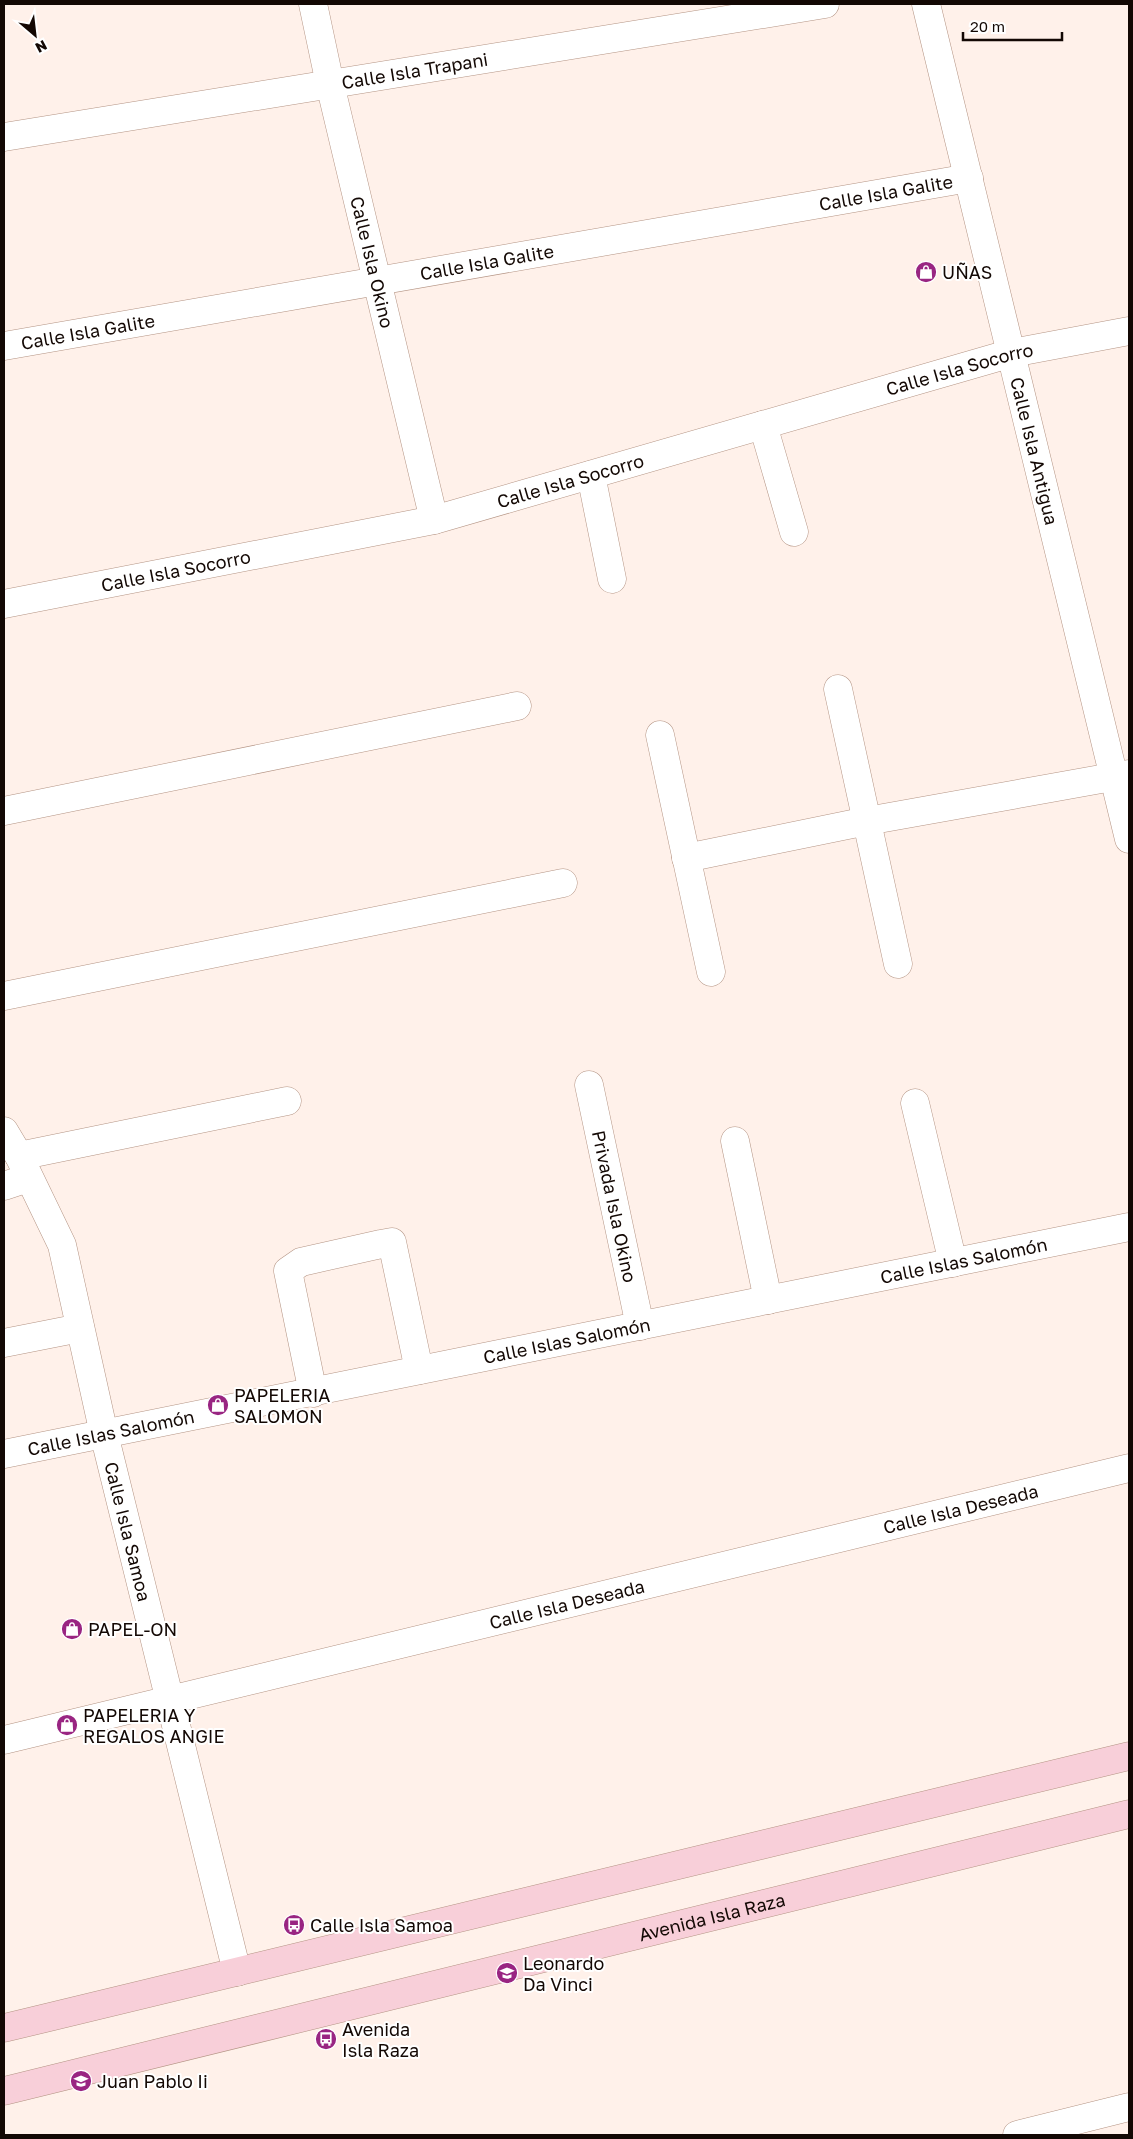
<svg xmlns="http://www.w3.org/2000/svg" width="1133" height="2139" viewBox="0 0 1133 2139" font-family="'Golos Text',sans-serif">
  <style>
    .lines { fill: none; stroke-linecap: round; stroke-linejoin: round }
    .street-casing { stroke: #b49484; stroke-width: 29 }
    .secondary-casing { stroke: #b49484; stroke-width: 29 }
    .street { stroke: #fff; stroke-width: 28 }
    .secondary { stroke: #f8cfd9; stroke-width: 28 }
    .labels { text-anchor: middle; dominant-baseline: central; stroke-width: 4; stroke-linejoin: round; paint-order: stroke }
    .street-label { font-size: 18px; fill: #130804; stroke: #fff }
    .poi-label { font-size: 18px; fill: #130804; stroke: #fff; text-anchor: start }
  </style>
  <rect width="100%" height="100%" fill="#fff1ea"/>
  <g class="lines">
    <g class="street-casing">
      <g id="street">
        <path id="s1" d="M313,4L330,84L434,520"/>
        <path id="s2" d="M926,4L1129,839"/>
        <path id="s3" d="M4,137L825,4"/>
        <path id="s4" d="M4,346L969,178"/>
        <path d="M763,425L794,532"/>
        <path d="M591,475L612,579"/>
        <path id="s5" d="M4,604L434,520L1012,353L1129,331"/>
        <path d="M838,689L898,964"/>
        <path d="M660,735L711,972"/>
        <path d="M4,811L517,706"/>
        <path d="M686,858L867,821L1129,774"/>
        <path d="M4,996L563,883"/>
        <path id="s6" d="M589,1085L640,1326"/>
        <path d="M915,1103L953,1263"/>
        <path id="s7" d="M4,1131L19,1156L62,1245L104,1434L237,1972"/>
        <path d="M735,1141L768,1300"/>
        <path d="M19,1156L287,1101"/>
        <path d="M4,1186L28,1178"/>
        <path d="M4,1343L80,1328"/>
        <path d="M313,1393L288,1271L301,1262L381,1244L392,1242L419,1370"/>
        <path id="s8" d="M4,1454L1129,1227"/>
        <path id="s9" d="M4,1740L1129,1468"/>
        <path d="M1017,2135L1129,2107"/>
      </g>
    </g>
    <g class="secondary-casing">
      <g id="secondary">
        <path d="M4,2028L1129,1756"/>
        <path id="s10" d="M4,2091L1129,1814"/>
      </g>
    </g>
    <use href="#street" class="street"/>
    <use href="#secondary" class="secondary"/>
  </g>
  <defs>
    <g id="shop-disc" transform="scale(1.125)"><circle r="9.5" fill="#992582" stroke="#fff"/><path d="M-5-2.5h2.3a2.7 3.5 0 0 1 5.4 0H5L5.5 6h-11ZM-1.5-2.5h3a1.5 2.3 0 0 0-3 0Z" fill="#fff"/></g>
    <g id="bus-disc" transform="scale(1.125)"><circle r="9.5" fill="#992582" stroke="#fff"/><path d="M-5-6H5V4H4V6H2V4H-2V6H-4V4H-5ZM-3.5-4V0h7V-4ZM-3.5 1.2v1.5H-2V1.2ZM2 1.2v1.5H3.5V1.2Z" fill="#fff"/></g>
    <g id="school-disc" transform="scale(1.125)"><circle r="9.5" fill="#992582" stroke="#fff"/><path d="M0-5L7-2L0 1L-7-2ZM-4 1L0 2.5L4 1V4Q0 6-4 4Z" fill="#fff"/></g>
  </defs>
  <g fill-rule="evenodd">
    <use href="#shop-disc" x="926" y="272"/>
    <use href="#shop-disc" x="218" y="1405"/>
    <use href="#shop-disc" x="72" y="1629"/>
    <use href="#shop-disc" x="67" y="1725"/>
    <use href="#bus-disc" x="294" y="1925"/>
    <use href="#school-disc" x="507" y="1973"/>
    <use href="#bus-disc" x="326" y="2039"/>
    <use href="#school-disc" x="81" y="2081"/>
  </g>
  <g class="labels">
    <g class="street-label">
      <text stroke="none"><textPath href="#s3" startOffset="416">Calle Isla Trapani</textPath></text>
      <text stroke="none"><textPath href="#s4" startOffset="895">Calle Isla Galite</textPath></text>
      <text stroke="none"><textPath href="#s1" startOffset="265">Calle Isla Okino</textPath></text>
      <text stroke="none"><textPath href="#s4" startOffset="490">Calle Isla Galite</textPath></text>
      <text stroke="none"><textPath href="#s4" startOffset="85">Calle Isla Galite</textPath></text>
      <text stroke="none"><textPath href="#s5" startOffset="985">Calle Isla Socorro</textPath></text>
      <text stroke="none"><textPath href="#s2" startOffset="460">Calle Isla Antigua</textPath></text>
      <text stroke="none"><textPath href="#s5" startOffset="580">Calle Isla Socorro</textPath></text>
      <text stroke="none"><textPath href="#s5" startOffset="175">Calle Isla Socorro</textPath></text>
      <text stroke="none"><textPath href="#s6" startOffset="124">Privada Isla Okino</textPath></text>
      <text stroke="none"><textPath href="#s8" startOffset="979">Calle Islas Salomón</textPath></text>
      <text stroke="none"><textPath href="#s8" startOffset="574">Calle Islas Salomón</textPath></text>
      <text stroke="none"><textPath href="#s8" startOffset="109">Calle Islas Salomón</textPath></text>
      <text stroke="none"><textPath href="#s9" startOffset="984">Calle Isla Deseada</textPath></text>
      <text stroke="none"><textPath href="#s7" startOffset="422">Calle Isla Samoa</textPath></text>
      <text stroke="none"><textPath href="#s9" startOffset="579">Calle Isla Deseada</textPath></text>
      <text stroke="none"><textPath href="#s10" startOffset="729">Avenida Isla Raza</textPath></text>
    </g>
    <g class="poi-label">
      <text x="942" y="272">UÑAS</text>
      <text x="234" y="1395">PAPELERIA<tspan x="234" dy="21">SALOMON</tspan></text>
      <text x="88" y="1629">PAPEL-ON</text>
      <text x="83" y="1715">PAPELERIA Y<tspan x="83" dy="21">REGALOS ANGIE</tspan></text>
      <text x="310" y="1925">Calle Isla Samoa</text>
      <text x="523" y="1963">Leonardo<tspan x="523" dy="21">Da Vinci</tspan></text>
      <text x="342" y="2029">Avenida<tspan x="342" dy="21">Isla Raza</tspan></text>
      <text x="97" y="2081">Juan Pablo Ii</text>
    </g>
  </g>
  <rect width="1133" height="2139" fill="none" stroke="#130804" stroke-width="10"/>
  <g transform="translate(35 35) rotate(152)" stroke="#ffffff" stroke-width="4" paint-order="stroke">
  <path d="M0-4L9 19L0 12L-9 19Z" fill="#130804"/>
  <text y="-8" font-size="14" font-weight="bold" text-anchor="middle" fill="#130804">N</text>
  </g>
  <path d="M963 32v8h99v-8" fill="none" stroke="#130804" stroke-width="2.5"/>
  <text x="970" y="32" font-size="15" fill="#130804" stroke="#ffffff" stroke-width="4" paint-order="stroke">20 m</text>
</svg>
